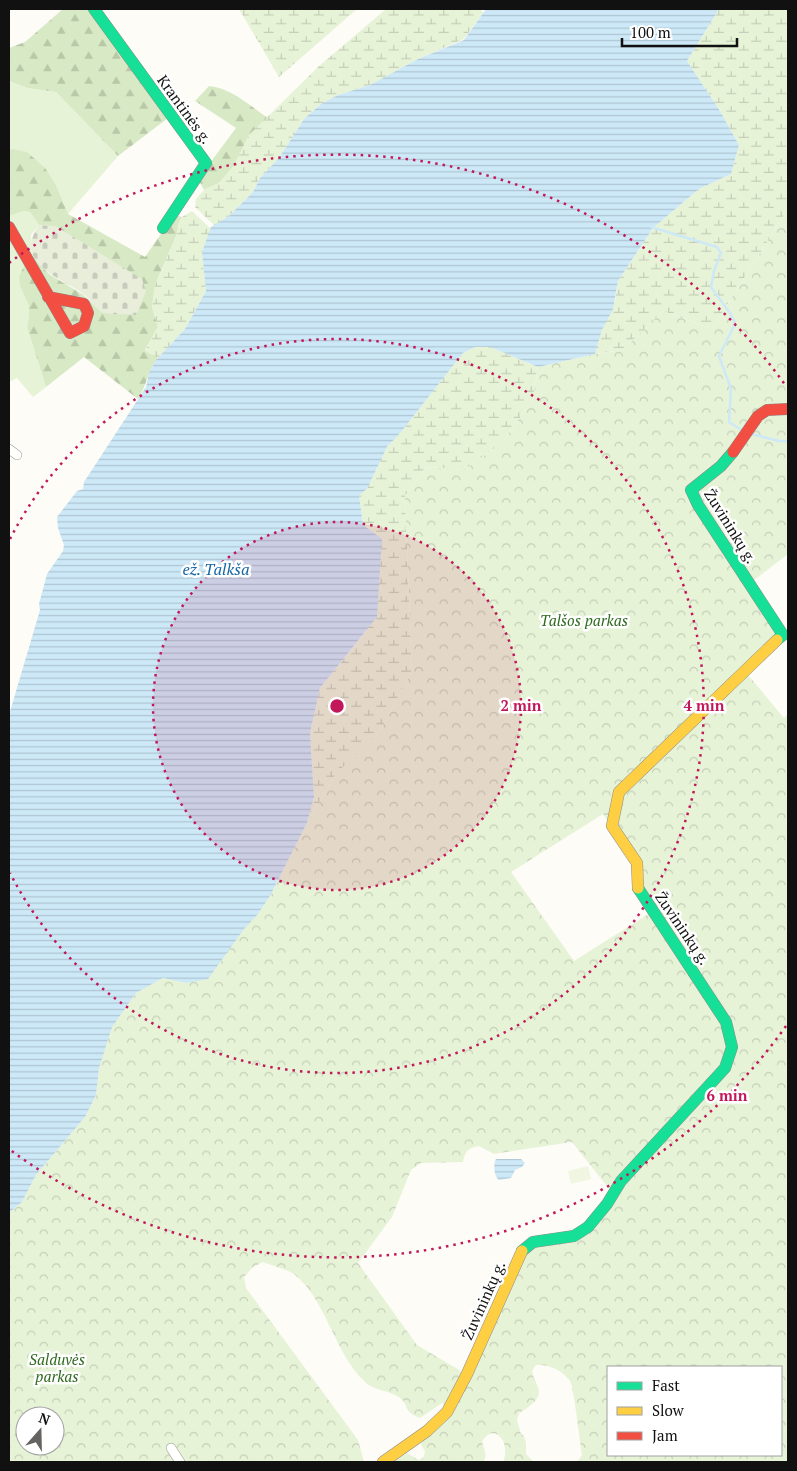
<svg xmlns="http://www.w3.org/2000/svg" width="797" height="1471" viewBox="0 0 797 1471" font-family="'PT Serif',serif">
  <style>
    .grass { fill: #e7f3d7 }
    .forest { fill: url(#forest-firs) }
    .wetland { fill: url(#wetland-marsh) }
    .cemetery { fill: url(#cemetery-stones) }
    .park { fill: url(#park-crowns); fill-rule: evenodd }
    .pitch { fill: #f0f6e1 }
    .water { fill: url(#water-rules) }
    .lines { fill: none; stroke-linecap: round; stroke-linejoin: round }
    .stream { stroke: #cde8f7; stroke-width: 2.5 }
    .street-casing { stroke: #979795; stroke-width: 10 }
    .fast-casing { stroke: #8e8d8b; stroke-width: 12 }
    .slow-casing { stroke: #8e8d8b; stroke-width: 12 }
    .jam-casing { stroke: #8e8d8b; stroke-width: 12 }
    .street { stroke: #fffffe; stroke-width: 9 }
    .fast { stroke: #16e098; stroke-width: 11 }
    .slow { stroke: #ffcf43; stroke-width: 11 }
    .jam { stroke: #f24e42; stroke-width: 11 }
    .ring { fill: none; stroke: #c2185b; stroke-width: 2.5; stroke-dasharray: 2.5 5 }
    .labels { text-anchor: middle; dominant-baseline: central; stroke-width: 5; stroke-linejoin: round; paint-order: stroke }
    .street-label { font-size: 15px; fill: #111; stroke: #fff }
    .park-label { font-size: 15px; font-style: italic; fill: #2f6b1f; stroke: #fff }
    .water-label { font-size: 16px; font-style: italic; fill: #1768a6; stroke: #fff }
    .centre { fill: #c2185b; stroke: #fff; stroke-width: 2.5 }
    .ring-label { font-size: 15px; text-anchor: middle; font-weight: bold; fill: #c2185b; stroke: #fff; stroke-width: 5; stroke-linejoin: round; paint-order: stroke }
  </style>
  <defs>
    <pattern id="forest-firs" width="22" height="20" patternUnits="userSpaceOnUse" patternTransform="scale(1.25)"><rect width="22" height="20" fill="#d8eac5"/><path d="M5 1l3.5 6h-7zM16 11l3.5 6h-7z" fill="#b8c8a8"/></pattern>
    <pattern id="wetland-marsh" width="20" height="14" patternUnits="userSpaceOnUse" patternTransform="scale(1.25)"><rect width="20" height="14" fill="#e7f3d7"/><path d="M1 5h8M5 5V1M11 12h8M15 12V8" fill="none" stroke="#c5cfb8"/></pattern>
    <pattern id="cemetery-stones" width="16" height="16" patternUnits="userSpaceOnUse" patternTransform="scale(1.25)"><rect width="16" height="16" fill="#e9eedb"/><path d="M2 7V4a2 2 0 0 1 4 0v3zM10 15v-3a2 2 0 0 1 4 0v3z" fill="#c7cbbb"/></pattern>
    <pattern id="park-crowns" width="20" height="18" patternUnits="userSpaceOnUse" patternTransform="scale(1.25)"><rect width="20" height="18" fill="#e7f3d7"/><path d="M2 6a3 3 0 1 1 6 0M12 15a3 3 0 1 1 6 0" fill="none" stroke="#c5cfb8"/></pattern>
    <pattern id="water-rules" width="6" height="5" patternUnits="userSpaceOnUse" patternTransform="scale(1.25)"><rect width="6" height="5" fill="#cde8f7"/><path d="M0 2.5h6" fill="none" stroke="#afc6d3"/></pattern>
  </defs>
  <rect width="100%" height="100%" fill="#fdfcf7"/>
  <path class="grass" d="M9,81L27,88L56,92L118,156L68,214L56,185L12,149L9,150Z
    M24,211L30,212L39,225L31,235L33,257L20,286L29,306V315L27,327L46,387L33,397L17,378L9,382V216Z"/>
  <path class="forest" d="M63,9H89L168,118L118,156L56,92L27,88L9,81V48L25,42Z
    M209,86C231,88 250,106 268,118L249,135L234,166L219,183L204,190L198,179L236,128L195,101Z
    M12,149L27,152L45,168L56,185L68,214L145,257L174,215L182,217L179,222L177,234L155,285L152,307L158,327L145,350L158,358C148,370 147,385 138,399L84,357L46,387L27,327L29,315V306L20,286L19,277L23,268L33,257L49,274L82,294L103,313L57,227L39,225L30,212L24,211L9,216V150Z"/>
  <path class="wetland" d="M239,9H357L279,77Z
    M386,9H480L483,13L464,39L418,59L370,85L338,95L321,104L304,119L279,158L260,178L253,192L229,216L215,226L195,207L196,199L204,190L219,183L234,166L249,135L318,67Z
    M719,9H788V209L712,329L663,311L623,350L595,354L602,330L615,301L618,281L653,228L699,189L731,174L739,145L720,111L687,61Z
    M192,211L211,229L202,252L206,291L185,329L158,358L145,351L158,327L152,307L155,285L177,234L179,222L182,217Z
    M475,347H490L538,367L533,399L502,443L464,470L426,467L405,496L412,671L380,731L335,775L307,823L314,797L310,733L320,688L367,630L363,525L359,495L367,489L387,447L401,432L463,353Z"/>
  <path class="cemetery" d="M39,225L57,227L142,279L146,291L136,315C126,314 115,315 105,313C97,311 89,298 82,293C57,276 13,262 39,225Z"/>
  <path class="park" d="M788,209V554L753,581L788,633L748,675L784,718L788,714V1462H577L582,1455C580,1443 574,1388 570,1381C562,1370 549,1364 536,1365L532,1371C533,1377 536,1382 538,1387C543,1399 528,1408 519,1413L517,1420L521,1434L524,1436L526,1443V1454L534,1462H503C512,1440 492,1422 482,1442C484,1449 488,1456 483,1462H394L407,1453L419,1460L424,1457L425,1451L421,1445L422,1442L450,1414L442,1403L420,1418C402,1411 410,1406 400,1398C390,1390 374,1391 365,1382C334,1353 327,1301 295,1275C287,1269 272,1266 263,1262L253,1267L244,1277L246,1288L358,1440L364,1462H9V1213L22,1202L36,1175L85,1117L96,1095L99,1068L111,1027L136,993L163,978L186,983L258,914L270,896L307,823L335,775L380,731L412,671L405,496L426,467L464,470L502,443L533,399L538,367L595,354L623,350L663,311L712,329ZM603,814L637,863V887L653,911L574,961L511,872ZM572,1142L614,1195L575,1236L526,1246L466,1374L417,1345L358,1263L392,1217L411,1170L421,1163L463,1162C466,1150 467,1149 479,1146L494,1154ZM608,1367H781V1455H608ZM25,1416H55V1446H25Z"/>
  <path class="pitch" d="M588,1166L591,1179L571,1184L568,1171Z"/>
  <path class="water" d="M486,9H719L687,61L720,111L739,145L731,174L699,189L653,228L618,281L613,309L602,330L595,354L538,367L490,347H475L463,353L401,432L387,447L367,489L359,495L363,525L382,539L377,617L320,688L310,733L314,797L307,823L270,896L258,914L244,929L208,979L186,983L163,978L136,993L112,1027L99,1068L96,1095L85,1117L36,1175L22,1202L9,1213V715L40,610L39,604L47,574L63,551L64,545L58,528L57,517L77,491L83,489L84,482L146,387L149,373L156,360L185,329L206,291L202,252L211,227L229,216L253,192L260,178L279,158L304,119L321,104L338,95L370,85L418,59L464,40Z
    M496,1159H521L525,1163L522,1167L515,1170L511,1178L499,1180C494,1176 493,1165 496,1159Z"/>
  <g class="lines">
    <path class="stream" d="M651,227L717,247L721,253L714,271L711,287L730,313L735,324L719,356L731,389L729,422L742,430
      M751,434L779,441H788"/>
    <g class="street-casing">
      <path id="street" d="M9,449L17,455
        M171,1448L180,1462"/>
    </g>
    <g class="fast-casing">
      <path id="fast" d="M94,9L206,163L163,228
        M733,452L721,466L691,490L698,505L783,635L777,640
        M522,1251L533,1242L574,1236L588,1227L607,1204L621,1181L725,1068L732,1047L726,1022L638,888"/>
    </g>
    <g class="slow-casing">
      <path id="slow" d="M638,888L637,863L612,826L619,792L777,640
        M383,1462L427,1431L447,1412L467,1374L522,1251"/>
    </g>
    <g class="jam-casing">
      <path id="jam" d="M9,227L70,333L84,326L88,313L84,304L48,297
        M733,452L758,416L767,410L788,409"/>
    </g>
    <use href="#street" class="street"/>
    <use href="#fast" class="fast"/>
    <use href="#slow" class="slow"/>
    <use href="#jam" class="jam"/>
  </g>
  <circle cx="337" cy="706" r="184" fill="#c2185b" fill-opacity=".12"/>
  <g class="ring">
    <circle cx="337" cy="706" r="184"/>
    <path d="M10 539A367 367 0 1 1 10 873"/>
    <path d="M786 1026A551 551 0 0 1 9 1149M9 263A551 551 0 0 1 786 386"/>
  </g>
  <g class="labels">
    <g class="street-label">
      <text transform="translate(185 109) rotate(54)">Krantinės g.</text>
      <text transform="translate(731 526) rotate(58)">Žuvininkų g.</text>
      <text transform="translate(683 928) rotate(56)">Žuvininkų g.</text>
      <text transform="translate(483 1300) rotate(-66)">Žuvininkų g.</text>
    </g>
    <g class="park-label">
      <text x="584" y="620">Talšos parkas</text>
      <text x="57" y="1359">Salduvės<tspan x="57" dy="17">parkas</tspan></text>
    </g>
    <g class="water-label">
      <text x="216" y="569">ež. Talkša</text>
    </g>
  </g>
  <circle cx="337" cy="706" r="8" class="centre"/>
  <g class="ring-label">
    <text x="521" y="711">2 min</text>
    <text x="704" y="711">4 min</text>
    <text x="727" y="1101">6 min</text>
  </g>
  <rect width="797" height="1471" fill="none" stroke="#111111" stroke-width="20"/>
  <rect x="607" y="1366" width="175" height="90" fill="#ffffff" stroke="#a0a0a0"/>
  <rect x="617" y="1382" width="25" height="8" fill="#16e098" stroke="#a0a0a0"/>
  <text x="652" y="1391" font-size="15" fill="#111111">Fast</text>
  <rect x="617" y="1407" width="25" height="8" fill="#ffcf43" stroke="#a0a0a0"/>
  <text x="652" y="1416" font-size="15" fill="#111111">Slow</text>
  <rect x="617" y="1432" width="25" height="8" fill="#f24e42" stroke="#a0a0a0"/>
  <text x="652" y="1441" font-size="15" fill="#111111">Jam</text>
  <g transform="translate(40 1431) rotate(20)"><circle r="24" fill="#ffffff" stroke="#a0a0a0"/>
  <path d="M0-4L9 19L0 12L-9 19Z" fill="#646362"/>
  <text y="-8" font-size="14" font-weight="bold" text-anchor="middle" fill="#111111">N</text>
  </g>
  <path d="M622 38v8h115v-8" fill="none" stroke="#111111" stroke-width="2.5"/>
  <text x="630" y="38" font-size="15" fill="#111111" stroke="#ffffff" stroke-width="4" paint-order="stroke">100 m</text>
</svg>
